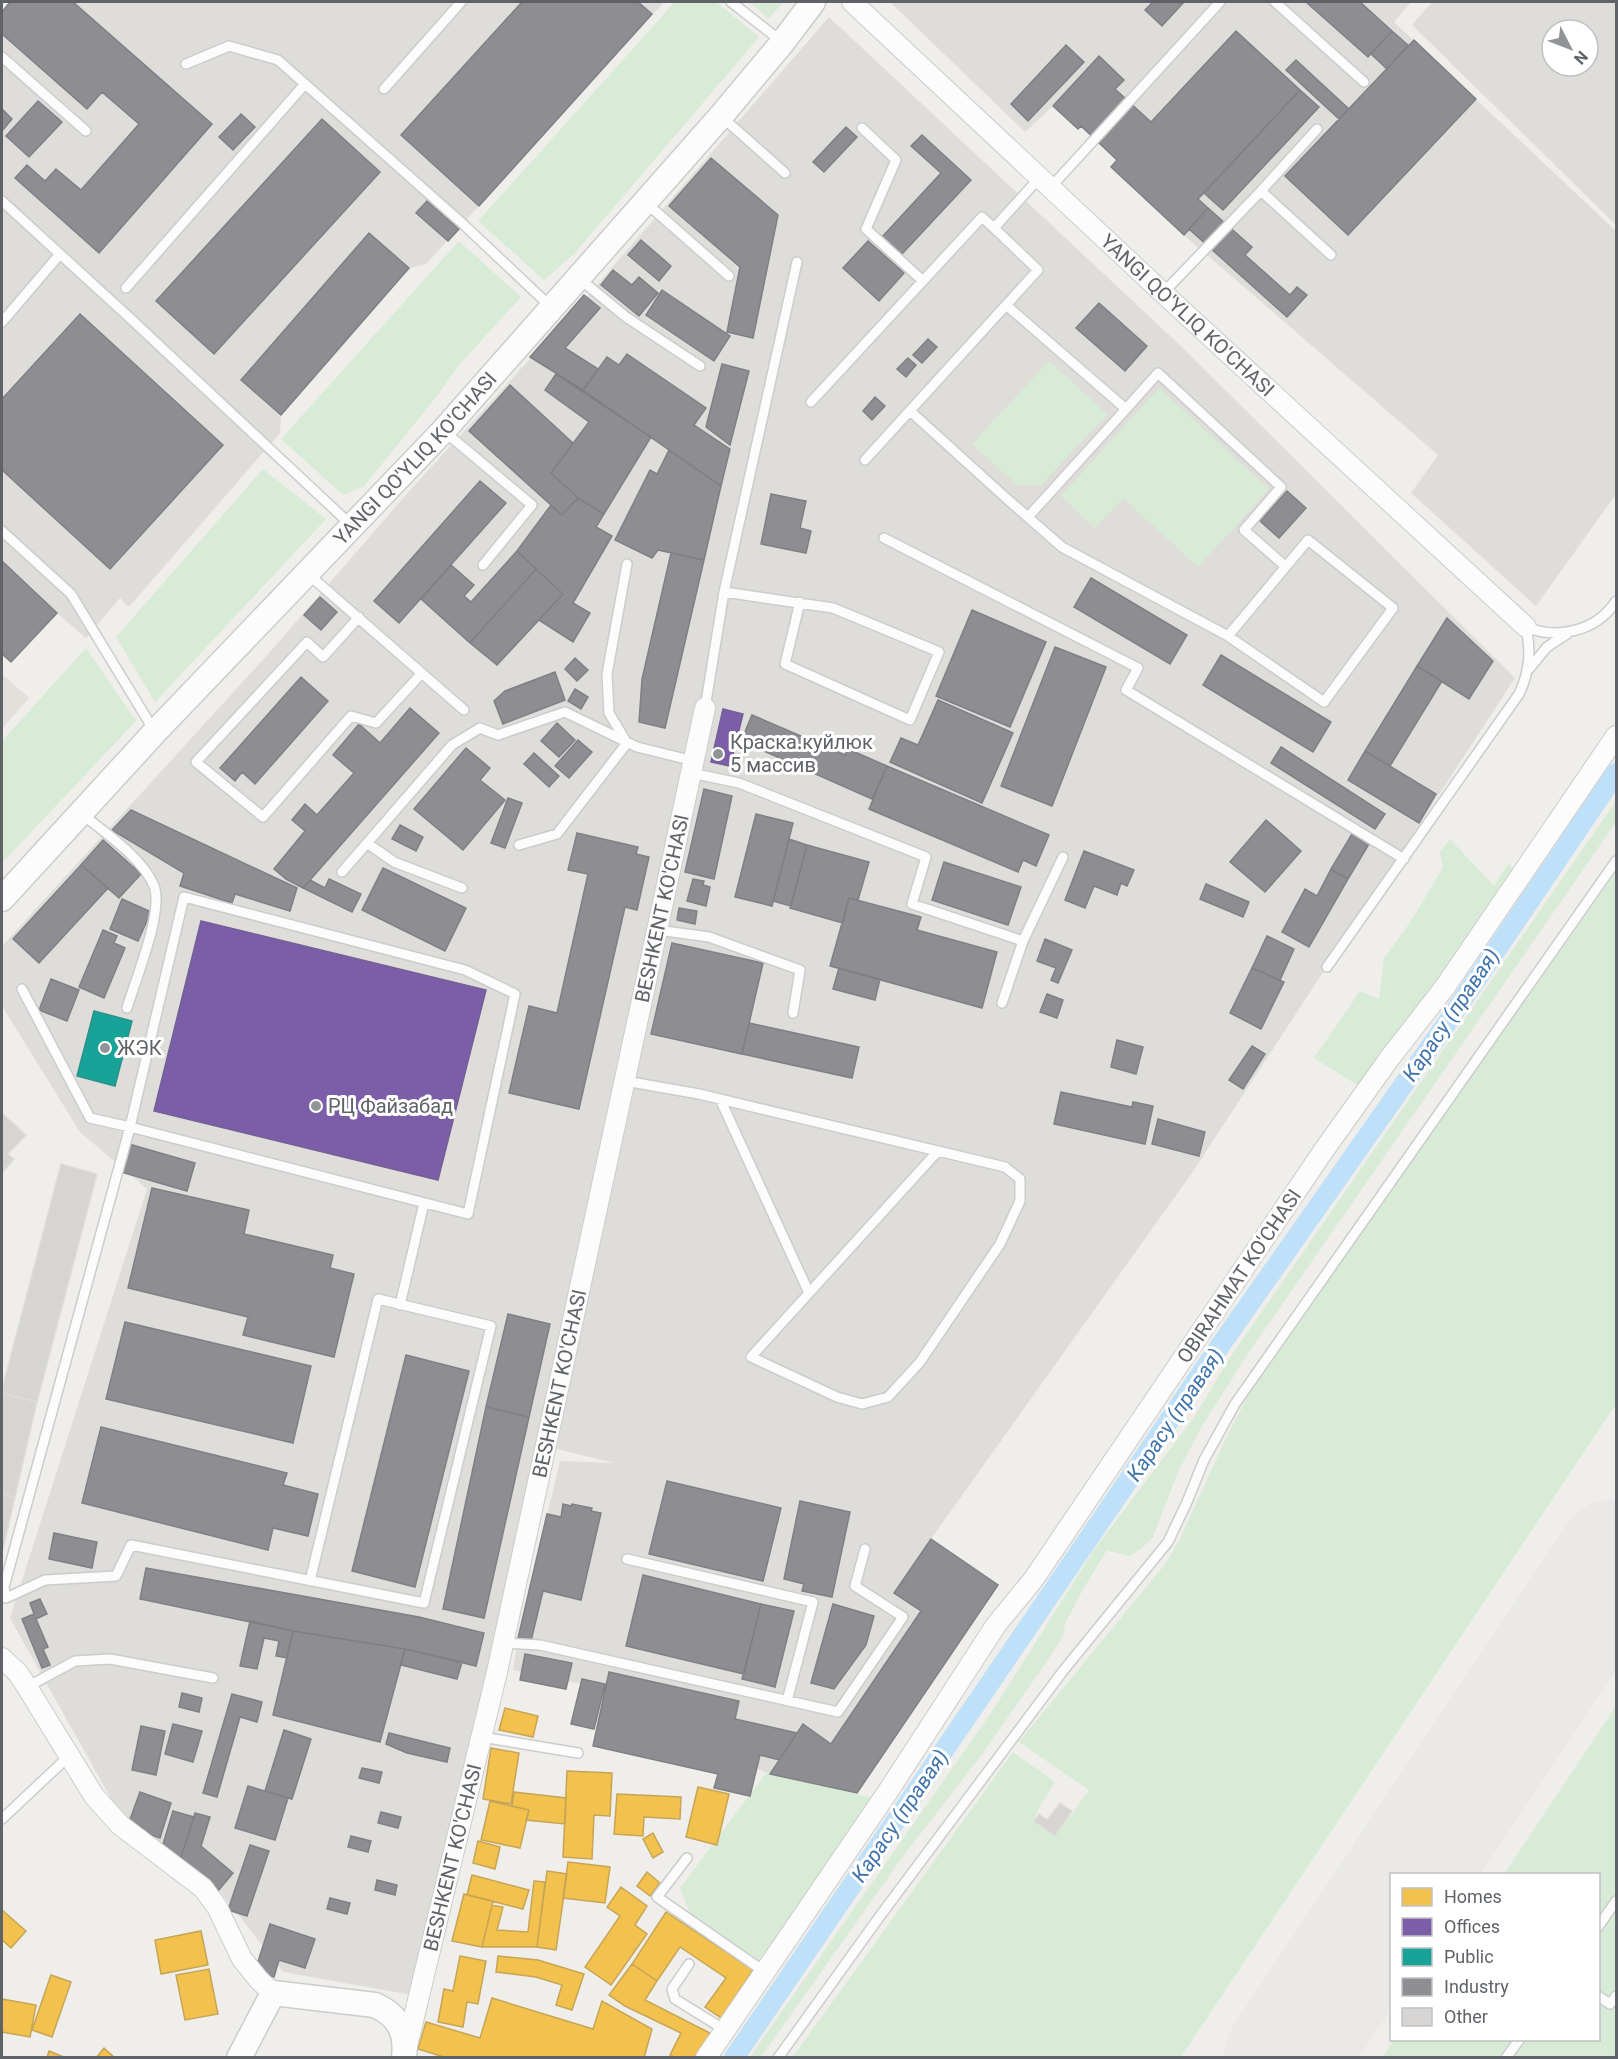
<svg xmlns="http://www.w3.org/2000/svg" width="1618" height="2059" viewBox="0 0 1618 2059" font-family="Roboto,sans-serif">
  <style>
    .industrial { fill: #dfddda; fill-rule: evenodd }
    .education { fill: #e2e0da }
    .green { fill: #d8ebd6 }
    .homes { fill: #f2c14e; stroke: #c6a556; stroke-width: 1.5 }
    .offices { fill: #7b5ea7; stroke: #736094; stroke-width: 1.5 }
    .public { fill: #17a398; stroke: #2d908a; stroke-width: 1.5 }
    .industry { fill: #8d8d92; stroke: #7f8085; stroke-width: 1.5 }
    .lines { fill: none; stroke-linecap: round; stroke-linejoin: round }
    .canal { stroke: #bfe0f9; stroke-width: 20 }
    .runway { stroke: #eae9e7; stroke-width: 122 }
    .building { fill: #d6d5d3; stroke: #deddd9; stroke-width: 1.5 }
    .service-casing { stroke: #cbcccc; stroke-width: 12 }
    .minor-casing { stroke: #cbcccc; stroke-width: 22 }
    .tertiary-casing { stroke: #cbcccc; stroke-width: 27 }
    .service { stroke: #fdfcfc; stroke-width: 9 }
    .minor { stroke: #fdfcfc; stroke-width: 20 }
    .tertiary { stroke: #fdfcfc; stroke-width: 24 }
    .poi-dot { fill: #919496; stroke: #fff; stroke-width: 2 }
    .labels { text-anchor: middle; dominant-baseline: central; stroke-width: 6; stroke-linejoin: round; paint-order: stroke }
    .street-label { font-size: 20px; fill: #5f6368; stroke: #fff }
    .poi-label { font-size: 20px; fill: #5f6368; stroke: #fff; text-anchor: start }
    .water-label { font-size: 21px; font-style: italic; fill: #4174aa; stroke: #fff }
  </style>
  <rect width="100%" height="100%" fill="#efeeea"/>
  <path class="industrial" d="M10,2H664L426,264L409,268L281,415L280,433L129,607L120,598L86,638L57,613L11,662L2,654V12Z
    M890,2H1411L1394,22L1616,231V494L1536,606L1411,493L1438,455L1184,235L1111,167L1117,160L1081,127L1078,129L1053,106L1025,132Z
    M1432,2H1616V225L1412,25ZM1552,30H1588V66H1552Z
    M829,17L1183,348L1515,678L1194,1170L931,1539L998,1585L857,1793L770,1774L723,1754L729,1721L602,1688L513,1670L518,1638L560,1461L614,1463L553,1448L429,1998L283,1972L215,1885L123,1820L10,1618L147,1189L80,1132L2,1006V946L270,652L404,497L590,293Z"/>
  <path class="education" d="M2,674L29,698L2,729Z"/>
  <path class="green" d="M675,2H716L759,37L574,254L544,280L478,221Z
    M750,2H784L768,19Z
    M459,241L521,297L459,365L437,396L364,486L343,495L281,439Z
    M1049,361L1107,414L1041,485H1017L972,444Z
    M1159,388L1269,489L1198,567L1123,498L1095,528L1061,496Z
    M263,469L326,519L155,702L116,637Z
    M86,648L136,721L2,863V741Z
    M1616,801V822L1247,1355L1201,1428L1178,1472L1153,1537L1141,1549L1129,1556L1107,1550L1082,1591L1065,1624L1063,1636L1045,1664L980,1757L904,1855L761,2057H750L991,1713L1094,1550L1195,1416L1229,1359Z
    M1450,839L1494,886L1509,863L1515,875L1359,1086L1314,1058L1360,991L1379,999L1384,958L1409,924L1443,868L1440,852Z
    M1616,872V1404L1181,2057L792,2058L1013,1752L1055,1782L1039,1808L1033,1821L1055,1837L1089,1790L1019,1742L1166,1563L1180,1539L1225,1440L1252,1388Z
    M1616,1706V2057L1382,2058L1394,2040H1598V1874H1504Z
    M766,1773L874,1798L761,1962L690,1913L680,1888Z"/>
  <path class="homes" d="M505,1708L538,1716L533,1737L499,1730Z
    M491,1748L519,1753L511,1804L483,1799Z
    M567,1771L612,1773L610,1816L594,1815L592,1859L563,1857Z
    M698,1787L729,1794L717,1845L686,1837Z
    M514,1792L566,1798L565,1824L526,1820L529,1810L512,1806Z
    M617,1794L681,1797L680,1819L644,1817L643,1836L614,1834Z
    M490,1801L529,1810L520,1848L481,1840Z
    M653,1833L663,1852L653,1858L643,1839Z
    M478,1841L500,1847L495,1869L473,1863Z
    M568,1862L610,1867L605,1903L563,1898Z
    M547,1871L567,1874L556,1950L537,1947Z
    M647,1872L660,1883L650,1896L637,1886Z
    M472,1875L529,1890L523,1909L467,1895Z
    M534,1881L545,1882L537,1947H482L492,1905L503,1907L497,1930L528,1932Z
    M621,1887L647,1906L635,1925L647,1934L611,1985L585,1967L620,1916L607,1907Z
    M464,1894L493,1901L482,1947L452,1941Z
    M2,1910L26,1931L11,1948L2,1940Z
    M666,1912L753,1970L721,2018L705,2007L726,1978L680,1947L657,1981L632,1964Z
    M201,1931L208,1965L161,1974L155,1940Z
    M460,1956L486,1961L478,2004L467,2002L463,2027L438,2022L444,1989L453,1991Z
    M498,1956L538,1960L584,1974L572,2010L556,2005L562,1985L536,1977L496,1972Z
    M632,1964L657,1981L645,2000L710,2033L697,2058H675L670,2055L681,2033L625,2006L609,1995Z
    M209,1969L218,2014L185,2020L176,1975Z
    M51,1975L71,1982L52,2037L32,2030Z
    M492,1998L593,2029L602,2001L652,2029L644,2058H447L418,2049L426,2022L480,2038Z
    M2,1999L36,2005L30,2037L2,2032Z
    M104,2048L115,2058H96Z
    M49,2051L66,2058H47Z"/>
  <path class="offices" d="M723,709L743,714L730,766L711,762Z
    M201,921L486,990L438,1180L154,1111Z"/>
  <path class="public" d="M94,1011L132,1021L115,1086L77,1076Z"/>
  <path class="industry" d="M10,2H73L212,124L99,253L15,178L27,165L45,181L56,169L81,190L139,124L102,92L87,109L2,34V12Z
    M522,2H638L652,14L479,206L401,135Z
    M1153,2H1184L1162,26L1145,10Z
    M1306,2H1360L1392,31L1368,57Z
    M1236,31L1300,90L1198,199L1208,208L1184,235L1111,167L1117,160L1081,126L1078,129L1053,106L1099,56L1124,80L1115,89L1151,122Z
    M1392,31L1408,45L1387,69L1371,54Z
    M1414,40L1476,99L1348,235L1285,176Z
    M1066,45L1084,62L1028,121L1011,104Z
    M1296,60L1349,109L1339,119L1286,70Z
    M1300,90L1319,107L1223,210L1204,193Z
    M38,101L62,122L29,157L6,136Z
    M2,109L12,119L2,131Z
    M241,114L255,127L233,150L219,137Z
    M322,119L380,172L214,354L156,301Z
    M846,127L857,137L824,172L813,162Z
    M922,135L971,180L901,255L882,237L941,173L911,146Z
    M711,158L778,215L753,338L727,332L740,267L669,206Z
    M427,201L459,229L448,241L416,213Z
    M1208,208L1252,247L1245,255L1290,295L1297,287L1307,295L1287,317L1189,229Z
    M369,233L409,268L281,415L241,380Z
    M641,240L671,266L659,281L628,255Z
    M868,241L904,273L879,301L843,268Z
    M613,270L632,285L639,277L658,293L639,316L601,285Z
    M662,290L730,336L714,361L646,315Z
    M584,295L600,308L565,348L598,369L583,390L530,357Z
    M1099,303L1147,346L1125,371L1076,328Z
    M80,314L223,445L110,569L2,470V399Z
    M928,339L937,347L922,363L913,355Z
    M627,354L706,408L694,425L730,449L721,486L583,390L607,357L619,365Z
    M908,358L916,365L906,377L897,369Z
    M722,364L749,371L730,445L706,427Z
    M556,374L651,437L604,514L578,498L551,473L589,422L545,390Z
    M510,385L573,443L551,473L578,498L562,515L469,431Z
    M875,397L885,406L872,420L863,411Z
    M669,450L721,486L704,560L658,550L652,558L615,540L650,470L657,474Z
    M480,481L506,503L399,623L374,601Z
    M1287,491L1306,508L1279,538L1260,521Z
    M771,494L806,501L800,528L811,531L806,553L761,544Z
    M578,498L604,514L596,527L612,536L573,603L590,613L573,642L539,620L563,594L517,551L551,505L562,515Z
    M517,551L536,569L470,643L421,599L451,565L474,585L464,596L471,602Z
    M671,553L704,560L665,728L639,722L642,679Z
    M2,561L57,613L11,662L2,654Z
    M536,569L563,594L497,665L470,643Z
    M1091,578L1187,635L1170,664L1074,607Z
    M320,597L337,612L321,630L304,615Z
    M972,610L1046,642L1010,727L936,696Z
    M1447,618L1493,661L1469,699L1417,666Z
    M1055,647L1106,667L1052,806L1001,786Z
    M1221,655L1331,722L1313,752L1203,685Z
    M575,658L588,670L577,681L565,669Z
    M1417,666L1442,681L1390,766L1365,751Z
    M555,672L565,700L503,724L494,701L505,691Z
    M301,677L328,701L255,784L242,772L235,781L220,768Z
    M575,689L588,697L581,709L568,701Z
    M938,700L1013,733L982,803L890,762L901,738L918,745Z
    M410,708L439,733L303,888L286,879L274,869L305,831L292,820L305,804L317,815L354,773L333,755L359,724L380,743Z
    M752,715L845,755L848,749L887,766L872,799L741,741Z
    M557,723L575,740L559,757L541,741Z
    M578,740L592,752L569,778L555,766Z
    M1281,747L1385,814L1375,829L1271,763Z
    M466,748L490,768L480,780L505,800L463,850L414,809Z
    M1365,751L1436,794L1419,823L1348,780Z
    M534,753L559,776L549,787L524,764Z
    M887,766L1049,835L1036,866L1023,860L1018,872L869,809Z
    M704,789L732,796L714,879L685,872Z
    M508,798L522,803L505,848L491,843Z
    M131,810L297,888L290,911L235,894L232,903L180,886L184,873L112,830Z
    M756,814L793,823L772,906L735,897Z
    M1266,820L1301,851L1265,892L1230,862Z
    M400,825L423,837L416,851L392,839Z
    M577,833L638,847L636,854L649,857L637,910L625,907L579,1109L509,1093L529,1006L557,1013L588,874L568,870Z
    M1352,834L1369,844L1348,879L1331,869Z
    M789,839L807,845L791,906L773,901Z
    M103,840L141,874L119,898L81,865Z
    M807,845L869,862L858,900L849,898L843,923L790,908Z
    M1084,851L1134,870L1127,886L1121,883L1117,895L1094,886L1085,908L1065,900Z
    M944,862L1021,887L1008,925L932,900Z
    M81,865L108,888L39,963L13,939Z
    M383,868L466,908L445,951L362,910Z
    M1331,869L1348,879L1309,947L1282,932L1305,889L1317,896Z
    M329,879L361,894L352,912L303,888L310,880L325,888Z
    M693,879L704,881L703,885L710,887L706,906L687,901Z
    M1206,884L1249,902L1243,917L1200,899Z
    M849,898L921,917L917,930L997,952L982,1008L830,966Z
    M122,899L151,912L138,941L110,929Z
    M679,908L697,911L695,924L677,920Z
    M103,930L117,936L114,943L125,948L104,998L79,987Z
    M1267,936L1294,949L1280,980L1252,968Z
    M1045,939L1072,950L1058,983L1051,980L1056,968L1037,961Z
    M672,943L763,963L742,1054L651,1034Z
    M839,968L880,979L875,1000L833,989Z
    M1252,968L1284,982L1261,1029L1230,1013Z
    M51,979L79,990L67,1021L39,1010Z
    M1047,994L1063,1000L1057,1018L1040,1012Z
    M749,1023L859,1047L852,1078L742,1054Z
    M1117,1040L1143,1047L1136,1074L1111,1067Z
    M1252,1046L1265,1054L1243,1089L1229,1080Z
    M1061,1092L1132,1107L1133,1102L1153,1106L1145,1144L1054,1124Z
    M1158,1119L1205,1132L1199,1156L1152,1144Z
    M129,1144L195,1163L187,1191L121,1172Z
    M152,1188L249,1210L244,1234L333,1255L330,1268L354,1274L334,1357L243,1335L248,1317L128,1288Z
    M508,1314L550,1324L529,1417L486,1407Z
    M125,1322L311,1366L293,1443L106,1399Z
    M406,1355L469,1371L415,1587L352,1571Z
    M486,1407L529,1417L484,1618L443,1609Z
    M101,1427L287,1473L283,1485L318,1494L308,1536L273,1528L268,1550L82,1503Z
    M667,1481L781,1508L763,1581L649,1554Z
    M800,1501L850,1512L832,1597L802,1591L804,1584L784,1579Z
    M563,1504L571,1506L572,1504L592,1508L591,1511L601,1513L581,1600L543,1591L531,1641L518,1638L547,1514L561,1517Z
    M54,1533L97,1542L92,1568L49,1559Z
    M931,1539L998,1585L857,1793L770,1774L803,1724L831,1744L921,1611L894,1593Z
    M146,1568L419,1617L484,1633L476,1666L405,1649L293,1631L140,1599Z
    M643,1575L761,1604L744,1674L626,1646Z
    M40,1599L47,1614L36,1619L48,1647L43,1649L50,1665L42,1668L22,1619L34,1614L30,1603Z
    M761,1604L794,1611L775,1687L742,1679Z
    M833,1604L874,1616L866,1645L834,1689L811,1683Z
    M250,1621L293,1631L287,1658L276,1656L279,1641L264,1638L257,1669L240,1666Z
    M293,1631L405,1649L380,1742L273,1715Z
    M405,1649L462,1662L457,1679L401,1665Z
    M525,1654L572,1663L566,1689L520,1680Z
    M609,1672L739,1701L735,1719L797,1733L779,1760L760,1755L750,1796L714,1788L718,1774L593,1746Z
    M582,1679L605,1684L594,1729L571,1724Z
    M182,1693L202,1698L199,1712L179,1707Z
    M232,1694L262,1702L257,1722L240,1717L217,1797L203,1793Z
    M173,1724L202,1731L193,1762L165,1754Z
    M141,1726L165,1731L156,1775L132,1770Z
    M284,1730L311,1739L292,1799L265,1791Z
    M389,1733L450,1748L447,1762L407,1753L386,1744Z
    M362,1768L382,1772L379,1783L359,1778Z
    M248,1786L288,1798L275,1840L235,1828Z
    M140,1792L171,1803L160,1838L140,1831L142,1827L129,1822Z
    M173,1811L194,1817L179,1864L161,1851Z
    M381,1812L401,1817L398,1828L378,1823Z
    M195,1813L210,1817L201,1846L233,1873L218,1891L191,1868L179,1864Z
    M351,1836L371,1841L368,1852L348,1847Z
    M250,1845L269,1851L247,1916L228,1910Z
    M377,1880L397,1885L395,1895L375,1890Z
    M330,1898L350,1903L347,1914L327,1909Z
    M270,1924L315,1939L305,1968L279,1960L274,1977L255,1971Z"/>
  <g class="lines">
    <path class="canal" d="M734,2058L1220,1346L1449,1020L1616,773"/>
    <path class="runway" d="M1407,1874L1616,1560
      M1285,2058L1392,1897"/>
  </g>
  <path class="building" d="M2,1113L26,1135L8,1154L14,1159L2,1173Z
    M61,1164L97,1174L37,1402L2,1393V1389Z
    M2,1393L37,1402L15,1497L2,1494Z
    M2,1494L15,1497L2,1554Z
    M1060,1803L1072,1811L1055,1836L1034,1821L1039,1814L1047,1820Z"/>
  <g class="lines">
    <g class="service-casing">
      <path id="service" d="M731,2L781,41
        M1275,2L1364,82
        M2,57L86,131
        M186,64L229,46L278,60L463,224L550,306
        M384,89L461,2
        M722,117L785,173
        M862,128L896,160L866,229L923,281
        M1051,187L1220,2
        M1261,191L1317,129
        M2,201L131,319L351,525
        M645,202L729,276
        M580,279L626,317L700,366
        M126,288L305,84
        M1163,293L1261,191L1331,255
        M1006,305L1126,409L1028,517
        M2,322L60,254
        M811,402L982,217L994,228
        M1126,409L1158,373L1281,487L1244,530L1285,566
        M910,411L1006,498L1062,547L1228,636L1308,540L1393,608L1324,702L1228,636
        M445,432L532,505L483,565
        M865,460L1038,270L994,228L1040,177
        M2,531L71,594L155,732
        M884,538L1138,668L1126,690L1404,859
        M308,574L464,710
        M724,592L833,608L939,652L910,720L785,664L800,602
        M359,617L323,657L307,642L196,762L263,817L351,716L376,723L422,673
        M1526,627C1558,640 1597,631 1616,601
        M1529,669L1547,647L1567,634
        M705,708L724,592L797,262
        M691,773L739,783L926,857L912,904L1023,941
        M82,814C105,833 143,858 154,886C164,911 135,981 127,1008
        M367,843L394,862L462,888
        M519,845L557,834L627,743L609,713L607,674L627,564
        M342,872L452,745L480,728L498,735L565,712L637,747L694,761
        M657,930L709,937L800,970L793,1013
        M1327,967L1519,694C1530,671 1531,651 1526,627
        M22,989L90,1118L130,1127L468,1214L515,994L465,970L184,897L130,1127L4,1587L6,1598L45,1580L116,1576L131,1545L424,1603L491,1326L378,1299L310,1581
        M1002,1003L1023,941L1063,857
        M625,1081L699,1094L1005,1167L1020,1179V1201L1000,1244L920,1362L888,1397L862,1404L837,1397L751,1357L938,1151
        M720,1099L809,1293
        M400,1305L424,1203
        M627,1559L813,1602L787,1701
        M503,1643L540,1645L838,1712L903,1617L855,1586L865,1549
        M27,1687L75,1661L110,1659L213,1678
        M482,1737L578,1753
        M2,1819L69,1756
        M687,1858L657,1897L765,1972
        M1598,1927L1616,1901
        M689,1964L672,1989L675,1999L725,2030
        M1598,1996L1610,2004L1616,1996
        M778,2058L880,1916L1063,1671L1168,1542L1187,1502L1204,1460L1235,1404L1616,861
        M1506,2058L1519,2040"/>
    </g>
    <g class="minor-casing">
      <g id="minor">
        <path id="s1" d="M852,2L1163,293L1526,627"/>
        <path d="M2,1658L18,1673L27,1687L94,1796L120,1825L203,1888L217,1907L242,1959L259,1980L273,1993"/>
        <path id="s2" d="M406,2050L497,1672L705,708"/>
        <path d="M706,2058L887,1793L996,1625L1033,1580L1324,1150L1389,1059L1445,987L1616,736"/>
      </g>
    </g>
    <g class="tertiary-casing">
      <g id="tertiary">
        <path id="s3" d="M2,899L155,732L444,430L721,116L782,43L813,2"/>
        <path d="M239,2058L273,1993L375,2005C399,2016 407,2032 404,2058"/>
      </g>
    </g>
    <use href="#service" class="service"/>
    <use href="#minor" class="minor"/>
    <use href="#tertiary" class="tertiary"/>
  </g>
  <g class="poi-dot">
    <circle cx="718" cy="754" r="6"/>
    <circle cx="105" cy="1048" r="6"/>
    <circle cx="316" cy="1106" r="6"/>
  </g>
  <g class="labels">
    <g class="street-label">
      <text stroke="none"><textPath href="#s1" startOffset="459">YANGI QO'YLIQ KO'CHASI</textPath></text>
      <text stroke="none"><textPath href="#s3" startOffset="604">YANGI QO'YLIQ KO'CHASI</textPath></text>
      <text stroke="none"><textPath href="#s2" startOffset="1170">BESHKENT KO'CHASI</textPath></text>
      <text transform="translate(1239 1276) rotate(-56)">OBIRAHMAT KO'CHASI</text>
      <text stroke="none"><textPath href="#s2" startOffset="684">BESHKENT KO'CHASI</textPath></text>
      <text stroke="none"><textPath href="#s2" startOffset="198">BESHKENT KO'CHASI</textPath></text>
    </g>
    <g class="poi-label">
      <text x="730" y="742">Краска.куйлюк<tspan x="730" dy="23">5 массив</tspan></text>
      <text x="117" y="1048">ЖЭК</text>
      <text x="328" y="1106">РЦ Файзабад</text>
    </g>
    <g class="water-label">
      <text transform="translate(1451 1015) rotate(-56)">Карасу (правая)</text>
      <text transform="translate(1175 1415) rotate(-56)">Карасу (правая)</text>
      <text transform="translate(900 1816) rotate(-56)">Карасу (правая)</text>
    </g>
  </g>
  <rect width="1618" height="2059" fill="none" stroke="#5f6368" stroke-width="6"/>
  <rect x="1390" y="1873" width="210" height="168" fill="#ffffff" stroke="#bfc1c3" stroke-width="1.5"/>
  <rect x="1402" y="1888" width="30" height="18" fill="#f2c14e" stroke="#bfc1c3" stroke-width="1.5"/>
  <text x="1444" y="1903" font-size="18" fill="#5f6368">Homes</text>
  <rect x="1402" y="1918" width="30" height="18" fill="#7b5ea7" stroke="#bfc1c3" stroke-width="1.5"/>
  <text x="1444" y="1933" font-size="18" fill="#5f6368">Offices</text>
  <rect x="1402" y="1948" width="30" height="18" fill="#17a398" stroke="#bfc1c3" stroke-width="1.5"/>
  <text x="1444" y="1963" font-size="18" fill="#5f6368">Public</text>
  <rect x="1402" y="1978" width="30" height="18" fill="#8d8d92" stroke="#bfc1c3" stroke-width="1.5"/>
  <text x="1444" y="1993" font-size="18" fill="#5f6368">Industry</text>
  <rect x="1402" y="2008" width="30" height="18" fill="#d6d5d3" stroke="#bfc1c3" stroke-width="1.5"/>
  <text x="1444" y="2023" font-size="18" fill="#5f6368">Other</text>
  <g transform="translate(1570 48) rotate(132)"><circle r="28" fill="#ffffff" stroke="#bfc1c3" stroke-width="1.5"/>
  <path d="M0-4.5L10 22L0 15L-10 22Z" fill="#919496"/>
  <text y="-9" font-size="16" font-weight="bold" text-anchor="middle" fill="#5f6368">N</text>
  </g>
</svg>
